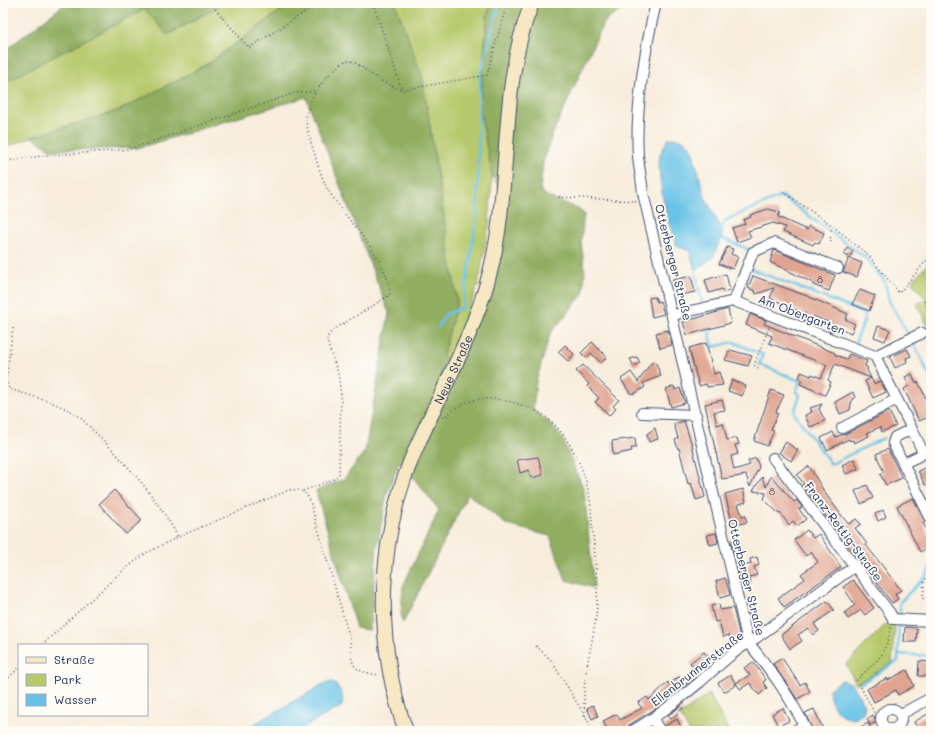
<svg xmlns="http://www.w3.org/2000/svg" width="934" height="734" viewBox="0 0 934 734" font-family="Mali,sans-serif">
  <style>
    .green { fill: #b7c96c; stroke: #697c65 }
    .forest { fill: #91ad60; stroke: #566e5f }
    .water { fill: #69c3e7; stroke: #4279a2 }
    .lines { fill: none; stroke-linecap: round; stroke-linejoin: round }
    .stream { stroke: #69c3e7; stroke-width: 2.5 }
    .building { fill: #e0a490 }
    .service-casing { stroke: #3c4c71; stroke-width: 7 }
    .minor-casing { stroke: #3c4c71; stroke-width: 12 }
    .secondary-casing { stroke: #3c4c71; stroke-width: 16 }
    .path { stroke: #3c4c71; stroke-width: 1.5; stroke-dasharray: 1 3; stroke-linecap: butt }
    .service { stroke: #fff; stroke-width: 5 }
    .minor { stroke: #fff; stroke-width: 10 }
    .secondary { stroke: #f7e8c3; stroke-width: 14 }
    .labels { text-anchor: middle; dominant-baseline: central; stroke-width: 3.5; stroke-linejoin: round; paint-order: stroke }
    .number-label { font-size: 10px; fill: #4c4c6a }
    .street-label { font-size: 12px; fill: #1b2f5e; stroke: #fdfcf7 }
  </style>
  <rect width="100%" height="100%" fill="#fdfcf7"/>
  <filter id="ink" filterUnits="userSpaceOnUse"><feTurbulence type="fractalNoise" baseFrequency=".025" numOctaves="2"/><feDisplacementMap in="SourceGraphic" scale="8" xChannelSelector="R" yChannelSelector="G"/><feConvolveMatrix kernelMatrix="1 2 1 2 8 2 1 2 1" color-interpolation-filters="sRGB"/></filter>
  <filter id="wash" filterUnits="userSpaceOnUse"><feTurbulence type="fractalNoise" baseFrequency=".012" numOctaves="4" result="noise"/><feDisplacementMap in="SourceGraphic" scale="16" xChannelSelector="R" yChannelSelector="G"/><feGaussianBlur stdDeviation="0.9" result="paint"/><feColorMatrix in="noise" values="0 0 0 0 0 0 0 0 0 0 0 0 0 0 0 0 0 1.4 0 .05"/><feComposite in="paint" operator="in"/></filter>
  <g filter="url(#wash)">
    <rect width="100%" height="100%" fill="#f8eddc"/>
    <path class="green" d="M224,3H291L208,64L120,110L32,137L3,148V83L145,8L168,35Z
      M395,3H492L487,15L480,110L492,175L489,225L478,285L448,361L443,356L457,301L422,76Z
      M931,260V333L917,304L926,299L912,282Z
      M888,622L895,625L892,663L856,684L846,664Z
      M709,694L729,731H689L680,715Z"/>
    <path class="forest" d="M66,3H224L167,35L145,9L5,82L3,78V52Z
      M291,3H395L422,76L457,301L443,356L448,361H462L506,199L492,175L480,110L487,15L492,3H631C621,12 611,15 603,24L552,135L543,163L540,190C551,203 572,201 584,214L581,242L585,272L583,294L550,334L536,382L533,410L549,422L562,438L584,490L594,588L566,580L550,536L507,525L468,494L403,623L401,614L403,586L439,510L400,461L387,493L377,548L370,630L356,628L316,491L344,479L365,451L389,313L306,97L138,148L51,150L32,137L120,110L208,64Z"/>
    <path class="water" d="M669,138L681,139L691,146L705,197L723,232L713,257L695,271L690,251L677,246C668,226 656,176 660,155C662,149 666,144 669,138Z
      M842,680L851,683C855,689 865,702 864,710C863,713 862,713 860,715C844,725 828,705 829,689Z
      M333,682C341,690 344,695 342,706L297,731H246L251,726L325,683Z"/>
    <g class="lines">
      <path class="stream" d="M721,229L726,220L782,196L866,258L885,282L889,301L909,336
        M721,238L750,250
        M751,269L864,313L865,318L855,344
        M696,274L702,303
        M438,327L446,314L463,307L477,214L480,76L499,3
        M708,327L713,347L733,342L763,355L759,364L800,381L796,392L800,395L794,413L831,464L884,438
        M912,340L931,379
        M900,616V602L925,577L931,567
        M898,654L931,656
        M861,683L898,661L899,621"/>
    </g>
    <g id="blocks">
      <path class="building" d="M768,209L780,212L778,217L807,230L809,226L824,233L819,244L815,242L813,245L783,232L785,227L773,223L748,231L751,237L737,242L732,228L745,224L743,220L751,217L750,215Z
        M727,247L733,249L731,254L738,257L733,269L719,264Z
        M847,248L853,251L850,257L844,255Z
        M774,250L835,275L829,291L813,285V283L770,262Z
        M849,258L862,263L857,277L843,272Z
        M726,274L730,290L723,292L722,289L709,293L705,280Z
        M691,276L695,292L677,296L673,280Z
        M753,276L807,296L848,314L845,319L855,324L851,333L834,326L832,332L829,331L828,322L813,316L810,324L803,321L806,314L770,298L774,288L756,294L755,291L748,288Z
        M860,290L875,296L869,311L852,304Z
        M655,297L657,302L660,301L664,314L652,317L649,298Z
        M728,309L731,323L687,335L683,322Z
        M750,314L766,320L764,324L835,353V355L847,359L849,354L867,361L865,366L868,368L867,370L874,384L880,381L886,392L873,398L865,381L871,378L835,364L828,380L831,382L825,395L800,384L802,380L799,378L801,372L811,376L812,374L821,378L827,365L769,343L772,336L746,325Z
        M878,326L890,330L885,341L874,337Z
        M668,330L672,345L660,348L656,333Z
        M592,342L607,357L601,363L591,353L586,358L581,353Z
        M706,343L714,374L719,372L723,385L707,387L706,384L699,386L689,348Z
        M565,345L574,354L568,361L558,352Z
        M907,349L911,356L906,358L907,362L895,368L890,357Z
        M730,350L752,356L748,366L725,360Z
        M637,357L640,363L634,366L630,359Z
        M655,361L661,376L643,383L645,387L634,394L630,393L621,379L631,372L638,382L651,363Z
        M583,365L619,400L613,406L616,409L609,415L595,402L599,398L587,386L589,384L576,371Z
        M912,374L916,383L918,382L929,404L927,405L931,413V416L919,421L904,389L909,386L905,377Z
        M732,380L746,386L742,396L728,391Z
        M674,386L675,390L680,388L685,403L671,407L666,389Z
        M771,390L784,395L776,412L778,413L771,430L774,431L767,446L754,441Z
        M853,392L855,398L852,399L850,410L840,414L835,402Z
        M722,400L725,410L714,412L717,425L723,423L727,440L737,438L739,444L735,445L738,454L731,456L734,470L750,465L748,461L756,458L759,467L750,487L746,475L722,479L705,404Z
        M822,404L819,409L825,421L810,427L805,415L812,412L810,408Z
        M889,411L896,426L882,432L880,427L867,433L869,436L854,443L853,440L850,441L849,439L827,450L821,438L833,432L835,437L845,434Z
        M684,421L692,445L705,497L696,500L691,483L688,484L679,448L678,449L675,440L678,438L674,424Z
        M655,428L658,439L649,442L647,434Z
        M635,438L636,448H631L632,451L613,455L612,441Z
        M786,442L798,450L791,461L779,453Z
        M888,449L902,478L886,485L880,474L884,472L876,454Z
        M538,457L543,475L531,478L529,470L520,473L517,460Z
        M854,459L858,469L846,474L842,465Z
        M931,465V483L925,485L918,471Z
        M809,466L825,493L845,520L849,524L856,519L861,524L855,528L867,544L866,545L901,590L895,594L898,599L892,603L802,485L804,484L797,475Z
        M771,476L794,502L797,500L802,507L799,509L806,519L797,526L793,521L789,525L780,513L779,514L764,499L766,493L753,491L762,477L766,487Z
        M867,485L873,498L861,504L855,491Z
        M743,489L746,502L738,504L742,516L745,515L747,522L733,526L725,494Z
        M114,490L142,520L126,534L99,504Z
        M913,498L925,522L923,523L931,540V546L920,552L897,506Z
        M883,510L886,517L878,521L875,514Z
        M807,530L813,538L819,534L841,567L784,607L778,598L805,579L801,574L818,562L811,552L806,556L794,540Z
        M716,533L718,543L710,545L707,535Z
        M737,540L740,552L734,554L731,541Z
        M757,557L759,565L754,567L757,575L749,577L751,584L743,587L737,568L751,564L750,559Z
        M725,578L730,595L720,598L716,581Z
        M853,580L874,608L865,615L861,610L848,619L844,613L855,605L843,587Z
        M827,601L834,610L814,624L819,631L813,635L808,628L798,635L802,641L790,649L781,635Z
        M753,603L757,618L749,620L746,605Z
        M719,604L720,610L733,608L740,637L730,640L729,635L723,637L719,621L715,622L711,606Z
        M905,627L917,628L916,642H904Z
        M704,652L711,660L698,672L690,663Z
        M782,658L800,685L805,682L810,692L797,699L773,664Z
        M919,661L931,662V676H918Z
        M753,662L766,680L763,682L767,688L759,695L750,683L740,689L736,683L750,675L744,668Z
        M907,670L914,686L898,695L896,690L874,702L867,689L887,678L888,680Z
        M692,673L695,677L655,709L629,725L626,730L608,731L603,721L617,714L620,720L642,708L638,703L647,697L649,700L668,682L669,684L679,677L683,681Z
        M731,675L736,685L724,692L718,683Z
        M593,705L598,716L592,719L587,708Z
        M681,706L683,708L671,719L668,715Z
        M783,708L789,721L778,726L772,714Z
        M814,709L824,731H813L805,713Z
        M931,712V731H919L914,722Z
        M873,715L877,722L870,725L867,719Z
        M677,719L682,729L677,731H666L665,726Z
        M868,723L872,731H853Z"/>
    </g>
  </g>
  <g filter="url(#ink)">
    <use href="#blocks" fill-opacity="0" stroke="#3c4c71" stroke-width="1"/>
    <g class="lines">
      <g class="service-casing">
        <path id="service" d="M789,731L803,723"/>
      </g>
      <g class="minor-casing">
        <path id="minor" d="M656,3C645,48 635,111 638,156C639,169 642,181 643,193L748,642C772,672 790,696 807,731
          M734,301L753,252L774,243L838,268
          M673,315L734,301L875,356L912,429L895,437L893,443L931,519
          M875,356L922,333
          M642,413L696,415
          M842,428L897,399
          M773,458L890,613L893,619L931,621
          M904,463L921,455L922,450L912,429
          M881 719a10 10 0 1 1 20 0a10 10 0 1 1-20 0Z
          M901,714L931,698
          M653,719L660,731
          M632,731C657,717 678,700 700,682C718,666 735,650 756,638L855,566"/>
      </g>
      <g class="secondary-casing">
        <g id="secondary">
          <path id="s1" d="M406,731C373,640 377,534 417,446C446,381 482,320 495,250C511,168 500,81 532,3"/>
        </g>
      </g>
      <path class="path" d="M210,3L249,48L319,3
        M373,3L402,90
        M3,162C45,153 88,154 130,149L295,93L316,91L328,75L346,60L354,62L383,82L402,90L487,75L507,3
        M780,190L833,226L869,256L899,293L931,255
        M559,197L636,201
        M831,242L830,232L833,226
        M931,297L924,301L931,315
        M13,328L6,380L9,389C31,396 57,402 77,415C84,420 90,428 97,434C127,464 158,499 178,537
        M758,368L754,365L770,325
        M443,418C450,413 456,407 463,404C483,394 506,400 525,406C562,418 584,463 590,499C592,514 592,529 594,544C595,563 598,583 597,602C596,641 578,680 586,719
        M303,491L334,479L339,474L341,395L338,373L327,342L328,336L333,330L390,295C390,258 342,217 326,186C320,174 317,161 313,149C305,122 302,116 316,91
        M923,599L924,582L931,569
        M42,645L120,573L146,553L178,537L289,490C299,489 303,490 309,498L350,639C353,666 348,670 379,675
        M536,646L551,660L594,731
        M3,683L19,668
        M881,717L874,712L857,680L881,656L888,641L891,627"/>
      <use href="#service" class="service"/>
      <use href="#minor" class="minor"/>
      <use href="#secondary" class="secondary"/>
    </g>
  </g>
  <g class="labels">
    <g class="number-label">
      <text x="820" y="279">8</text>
      <text x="772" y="491">8</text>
    </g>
    <g class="street-label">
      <text transform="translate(674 262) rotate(76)">Otterberger Straße</text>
      <text transform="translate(802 314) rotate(21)">Am Obergarten</text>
      <text stroke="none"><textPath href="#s1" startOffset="377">Neue Straße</textPath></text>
      <text transform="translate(844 531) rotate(53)">Franz-Rettig-Straße</text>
      <text transform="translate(747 577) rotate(76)">Otterberger Straße</text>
      <text transform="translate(697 668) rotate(-38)">Ellenbrunnerstraße</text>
    </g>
  </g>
  <rect width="934" height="734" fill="none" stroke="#fdfcf7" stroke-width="16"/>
  <rect x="18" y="644" width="130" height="72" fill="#fdfcf7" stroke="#a3aaba"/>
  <rect x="26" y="657" width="20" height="6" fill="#f7e8c3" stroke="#a3aaba"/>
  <text x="54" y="664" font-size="12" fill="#1b2f5e">Straße</text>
  <rect x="26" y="674" width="20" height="12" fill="#b7c96c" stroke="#a3aaba"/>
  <text x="54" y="684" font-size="12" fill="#1b2f5e">Park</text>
  <rect x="26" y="694" width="20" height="12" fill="#69c3e7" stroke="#a3aaba"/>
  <text x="54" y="704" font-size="12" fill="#1b2f5e">Wasser</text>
</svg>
